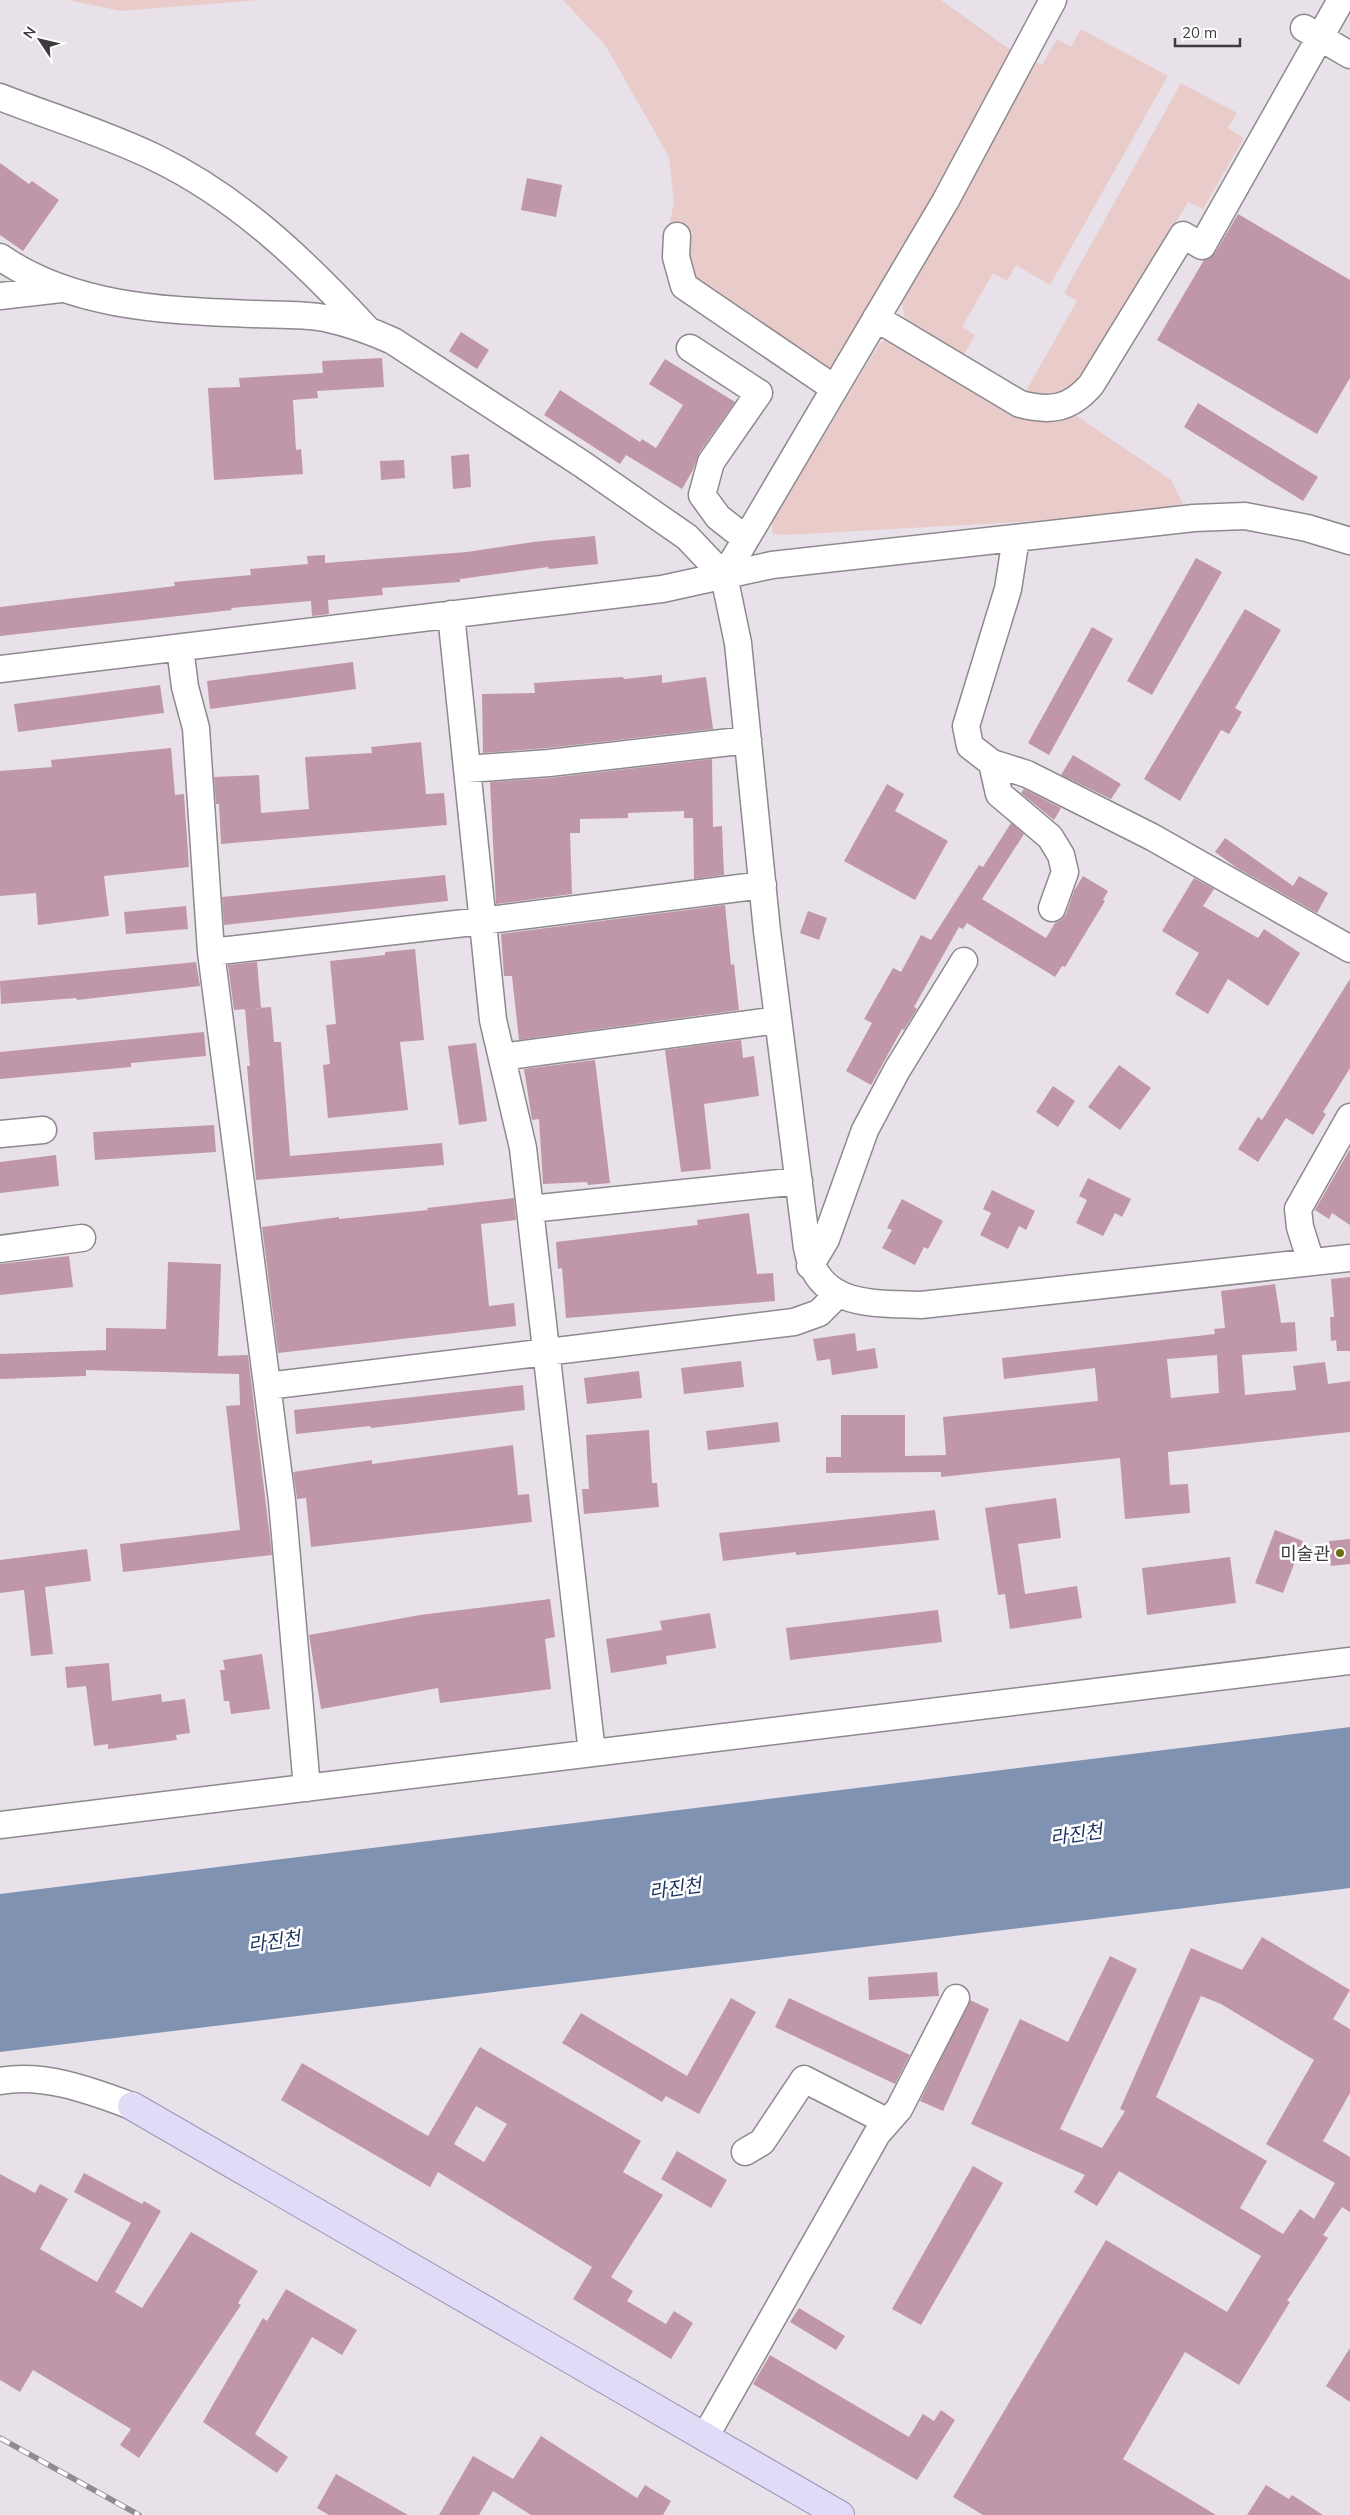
<svg xmlns="http://www.w3.org/2000/svg" width="1350" height="2515" viewBox="0 0 1350 2515" font-family="Mulish,'Noto Sans KR',sans-serif">
  <style>
    .green { fill: #e9ccca }
    .water { fill: #7f92b2 }
    .building { fill: #c097a8; fill-rule: evenodd }
    .lines { fill: none; stroke-linecap: round; stroke-linejoin: round }
    .minor-casing { stroke: #8e888f; stroke-width: 29 }
    .major-casing { stroke: #9a94b4; stroke-width: 30 }
    .minor { stroke: #fff; stroke-width: 26 }
    .major { stroke: #e0dcf8; stroke-width: 28 }
    .rail-casing { stroke: #8f8b90; stroke-width: 5.5 }
    .rail { stroke: #fff; stroke-width: 4; stroke-dasharray: 11; stroke-linecap: butt }
    .poi-dot { fill: #6b6d0f; stroke: #fff; stroke-width: 2 }
    .labels { text-anchor: middle; dominant-baseline: central; stroke-width: 5; stroke-linejoin: round; paint-order: stroke }
    .poi-label { font-size: 18px; fill: #3e3b3e; stroke: #fff; text-anchor: end }
    .water-label { font-size: 19px; font-style: italic; fill: #1b335f; stroke: #fff }
  </style>
  <rect width="100%" height="100%" fill="#e8e1e9"/>
  <path class="green" d="M68,0H258L121,11Z
    M563,0H941L1012,51L974,125L833,370L814,362L699,287C684,266 684,256 693,232L669,225L674,203L669,157L605,45Z
    M1081,29L1168,76L1050,285L1016,265L1007,281L993,273L962,327L975,335L964,354L905,320L902,303L1037,62L1042,65L1057,39L1071,47Z
    M1181,83L1237,113L1228,128L1244,138L1203,209L1188,202L1081,382L1059,396L1024,394L1077,301L1064,293Z
    M887,339L1074,414L1171,480L1183,504L1170,507L1158,514L785,535L773,534C769,519 778,509 787,497L879,344Z"/>
  <path class="water" d="M1350,1727V1888L0,2052V1894Z"/>
  <path class="building" d="M0,163L29,184L32,181L59,200L23,251L0,235Z
    M527,178L562,185L556,217L521,210Z
    M1238,214L1350,280V378L1317,434L1157,340L1204,260L1215,253Z
    M461,332L489,350L477,369L449,351Z
    M382,358L384,387L317,391L318,398L293,400L296,450L301,449L303,474L214,480L208,388L240,387L239,378L323,373L322,361Z
    M665,359L735,402L699,453L693,470L682,489L626,455L620,464L544,415L560,390L640,442L642,439L656,448L683,405L649,384Z
    M1198,403L1318,477L1303,501L1184,427Z
    M469,454L471,487L453,489L451,456Z
    M404,460L405,478L381,480L380,461Z
    M595,536L598,564L549,569L548,567L460,579V582L382,588L383,595L328,600L329,614L312,616L311,601L231,608L232,610L0,636V607L175,586L174,582L251,575L250,569L308,564L307,556L325,555V563L467,552L533,542Z
    M1196,558L1222,572L1152,695L1127,681Z
    M1245,609L1281,630L1235,708L1242,712L1229,734L1221,730L1180,801L1144,779Z
    M1092,627L1113,639L1049,755L1028,743Z
    M353,662L356,689L210,709L207,681Z
    M662,675V683L706,677L713,729L548,748L483,753L482,694L535,693L534,683L623,677L624,679Z
    M160,685L164,713L18,732L14,704Z
    M421,742L426,794L444,793L447,825L221,844L219,804H216L214,777L259,775L261,813L309,809L305,757L372,753L371,747Z
    M171,748L175,795L184,794L189,867L104,876L109,916L38,925L36,893L0,896V771L52,767L51,760Z
    M1073,755L1121,784L1111,799L1061,775Z
    M712,759L713,827L722,826L724,875L694,879L693,818H684V811L628,813V818L580,819V833H570L572,894L496,904L490,782L550,778Z
    M887,784L904,794L895,811L948,841L915,900L844,861Z
    M1024,789L1061,808L1054,820L1021,793Z
    M1011,823L1024,834L982,899L1046,938L1055,923L1061,920L1066,914L1074,891L1083,876L1108,891L1103,900L1105,901L1065,967L1062,966L1055,977L967,923L963,929L959,927L914,1007L917,1009L904,1030L902,1029L871,1085L846,1071L872,1023L864,1019L893,968L901,972L921,935L931,940L979,865L983,867Z
    M1225,838L1293,886L1299,876L1328,893L1317,913L1237,868L1215,852Z
    M445,875L448,901L224,925L222,897Z
    M1194,878L1214,889L1203,906L1258,938L1264,929L1300,953L1268,1006L1228,979L1208,1014L1175,994L1199,953L1162,931Z
    M725,905L731,965L734,964L739,1010L519,1040L512,976H504L501,934Z
    M186,906L188,929L126,934L124,912Z
    M808,911L827,918L819,940L800,933Z
    M415,949L424,1040L400,1042L408,1110L328,1118L323,1065L330,1064L326,1025L336,1024L330,961L385,955V952Z
    M196,962L200,986L77,1000L76,998L1,1004L0,981Z
    M257,962L261,1008L234,1010L228,965Z
    M1350,979V1068L1323,1112L1326,1114L1313,1135L1286,1118L1258,1162L1238,1149L1258,1117L1262,1120Z
    M271,1007L274,1042H281L290,1156L442,1143L444,1165L256,1180L247,1066H250L245,1009Z
    M204,1032L206,1056L131,1063V1067L0,1079V1052Z
    M741,1040L743,1058L754,1056L759,1096L704,1104L711,1169L681,1172L665,1050Z
    M476,1043L487,1121L459,1125L448,1046Z
    M595,1060L610,1183L588,1185L587,1182L543,1184L539,1119L532,1120L524,1069Z
    M1119,1065L1151,1088L1120,1130L1088,1107Z
    M1053,1086L1075,1101L1058,1127L1036,1112Z
    M214,1125L216,1152L95,1160L93,1132Z
    M1350,1149V1225L1332,1213L1329,1219L1315,1210Z
    M56,1155L59,1186L0,1193V1162Z
    M1088,1178L1131,1199L1122,1217L1115,1213L1103,1236L1076,1223L1087,1200L1079,1196Z
    M992,1190L1035,1211L1026,1230L1019,1226L1008,1249L980,1235L991,1213L983,1209Z
    M514,1198L516,1220L481,1224L489,1306L514,1303L516,1326L278,1353L262,1227L339,1217V1219L428,1210L427,1208Z
    M902,1199L943,1221L928,1249L924,1247L915,1265L882,1248L892,1230L887,1228Z
    M749,1213L757,1274L773,1273L775,1301L566,1318L562,1268L558,1269L556,1242L698,1225L697,1220Z
    M69,1256L73,1287L0,1295V1264Z
    M168,1262L221,1264L218,1356L248,1355L272,1555L123,1572L120,1544L240,1530L226,1406L240,1405L239,1374L86,1370V1376L0,1379V1354L106,1350V1328L166,1329Z
    M1350,1277V1351H1337L1336,1340L1331,1341L1330,1317H1334L1331,1279Z
    M1275,1284L1281,1323L1295,1322L1297,1351L1242,1355L1245,1395L1296,1390L1293,1366L1325,1362L1328,1384L1350,1381V1432L1168,1452L1170,1485L1188,1484L1190,1513L1125,1519L1120,1458L941,1477V1472L826,1473V1457H841V1415H905V1456L946,1455L943,1417L1098,1401L1095,1368L1004,1379L1002,1358L1215,1334L1214,1329L1225,1328L1221,1291ZM1217,1355L1219,1393L1171,1398L1167,1359Z
    M855,1333L857,1351L875,1348L878,1368L832,1375L830,1359L817,1361L813,1339Z
    M741,1361L744,1387L684,1394L681,1368Z
    M639,1371L642,1398L587,1404L584,1378Z
    M523,1385L525,1410L371,1428L370,1426L296,1434L294,1410Z
    M778,1422L780,1442L708,1450L706,1431Z
    M649,1430L652,1483H657L659,1507L584,1514L582,1489H589L586,1435Z
    M513,1445L518,1495L529,1494L532,1522L311,1547L306,1498L297,1499L293,1472L372,1460V1464Z
    M1056,1498L1061,1538L1018,1544L1025,1594L1077,1586L1082,1618L1010,1629L1005,1594L998,1595L985,1508Z
    M935,1510L939,1540L796,1555V1552L723,1561L719,1533Z
    M1275,1530L1303,1541L1283,1593L1255,1583Z
    M1350,1539V1564L1331,1566L1329,1541Z
    M87,1549L91,1581L45,1587L53,1654L31,1656L24,1590L0,1593V1560Z
    M1230,1557L1236,1603L1147,1615L1142,1568Z
    M550,1599L555,1637L545,1639L551,1689L440,1703L438,1688L321,1709L309,1635L420,1615Z
    M938,1610L942,1642L790,1660L786,1628Z
    M710,1613L716,1648L666,1656L667,1664L611,1673L606,1639L662,1630L660,1621Z
    M262,1654L270,1709L231,1714L229,1701H224L220,1670H225L223,1660Z
    M109,1663L112,1701L161,1694L162,1702L185,1699L190,1733L176,1735L177,1740L108,1749V1744L94,1746L86,1686L67,1688L65,1667Z
    M1262,1937L1350,1990L1333,2019L1350,2029V2093L1323,2141L1350,2157V2212L1342,2207L1323,2235L1328,2238L1287,2301L1290,2302L1239,2385L1185,2352L1123,2459L1216,2515H983L953,2497L1106,2240L1227,2312L1261,2256L1119,2171L1097,2206L1074,2192L1085,2175L971,2124L1020,2019L1068,2042L1110,1956L1137,1969L1060,2129L1102,2148L1125,2111L1120,2109L1191,1948L1242,1970ZM1201,1996L1221,2004L1314,2060L1266,2144L1335,2183L1314,2219L1300,2209L1283,2234L1240,2208L1267,2161L1156,2097Z
    M937,1972L939,1996L869,2000L868,1977Z
    M731,1998L756,2012L699,2114L666,2096L662,2102L562,2043L581,2013L687,2076Z
    M789,1998L910,2055L895,2084L775,2027Z
    M970,2000L989,2009L943,2111L920,2101Z
    M480,2047L641,2141L623,2172L663,2195L611,2277L633,2291L627,2301L666,2324L674,2311L693,2323L671,2359L573,2299L592,2267L438,2172L430,2187L281,2100L302,2063L428,2136ZM476,2106L507,2124L484,2162L454,2144Z
    M677,2151L727,2180L711,2208L661,2179Z
    M973,2166L1003,2183L921,2325L892,2309Z
    M84,2173L142,2204L144,2201L161,2211L115,2292L142,2308L191,2232L258,2271L238,2303L241,2305L139,2458L120,2445L131,2429L33,2370L20,2392L0,2380V2174L35,2193L40,2184L68,2199L40,2249L97,2282L131,2223L74,2192Z
    M286,2289L357,2330L342,2355L312,2337L255,2434L288,2457L277,2473L203,2422L263,2318L267,2321Z
    M799,2308L845,2336L836,2350L790,2322Z
    M1350,2348V2402L1326,2386Z
    M770,2355L909,2437L923,2414L934,2421L941,2410L955,2420L917,2480L753,2384Z
    M541,2436L637,2498L645,2485L671,2501L663,2515H531L493,2491L479,2515H439L473,2456L513,2479Z
    M336,2474L408,2515H329L317,2508Z
    M1266,2485L1289,2499L1292,2495L1323,2515H1247Z"/>
  <g class="lines">
    <g class="minor-casing">
      <path id="minor" d="M1304,28L1350,55
        M0,97C51,117 107,134 156,158C239,198 306,263 368,330
        M677,236L676,257L684,286L825,382L836,386
        M0,257C74,308 165,310 252,314C276,315 302,314 325,318C348,323 371,331 393,341L582,464L687,537L724,576L738,643L767,931L807,1248C818,1308 873,1303 921,1305L1350,1258
        M0,296L61,289
        M876,318L1020,404C1051,412 1070,409 1091,385L1183,235L1202,246L1341,0
        M690,348L759,393L711,462L702,495L718,517L746,539
        M1016,538L1008,589L966,726L970,746L992,763L1027,774L1152,837L1350,949
        M724,576L946,200L1053,0
        M451,614L493,1020L523,1148L592,1753
        M180,648L185,687L196,728L211,952L282,1501L307,1788
        M0,669L662,589L772,565L1194,518L1245,516L1307,528L1350,541
        M992,763L999,794L1050,837L1061,855L1065,872L1052,908
        M467,769L549,763L748,740
        M211,952L482,921L763,885
        M502,1057L778,1020
        M0,1134L43,1130
        M530,1209L799,1181
        M0,1249L82,1238
        M1311,1262L1300,1227L1298,1209L1350,1117
        M810,1266L826,1239L865,1130L897,1070L964,961
        M267,1386L794,1322L819,1313L837,1295
        M0,1825L1350,1661
        M0,2081C45,2073 91,2091 132,2106
        M745,2152L762,2142L804,2079L886,2121
        M705,2437L877,2134L899,2109L956,1998"/>
    </g>
    <g class="major-casing">
      <path id="major" d="M132,2106L840,2515"/>
    </g>
    <use href="#minor" class="minor"/>
    <use href="#major" class="major"/>
    <g class="rail-casing">
      <path id="rail" d="M0,2438L139,2515"/>
    </g>
    <use href="#rail" class="rail"/>
  </g>
  <circle class="poi-dot" cx="1340" cy="1553" r="5"/>
  <g class="labels">
    <g class="poi-label">
      <text x="1330" y="1553">미술관</text>
    </g>
    <g class="water-label">
      <text transform="translate(1076 1834) rotate(-8)">라진천</text>
      <text transform="translate(675 1888) rotate(-8)">라진천</text>
      <text transform="translate(274 1941) rotate(-8)">라진천</text>
    </g>
  </g>
  <g transform="translate(40 40) rotate(305)" stroke="#ffffff" stroke-width="4" paint-order="stroke">
  <path d="M0-4L9 19L0 12L-9 19Z" fill="#3e3b3e"/>
  <text y="-8" font-size="14" font-weight="bold" text-anchor="middle" fill="#3e3b3e">N</text>
  </g>
  <path d="M1175 38v8h65v-8" fill="none" stroke="#3e3b3e" stroke-width="2.5"/>
  <text x="1182" y="38" font-size="15" fill="#3e3b3e" stroke="#ffffff" stroke-width="4" paint-order="stroke">20 m</text>
</svg>
